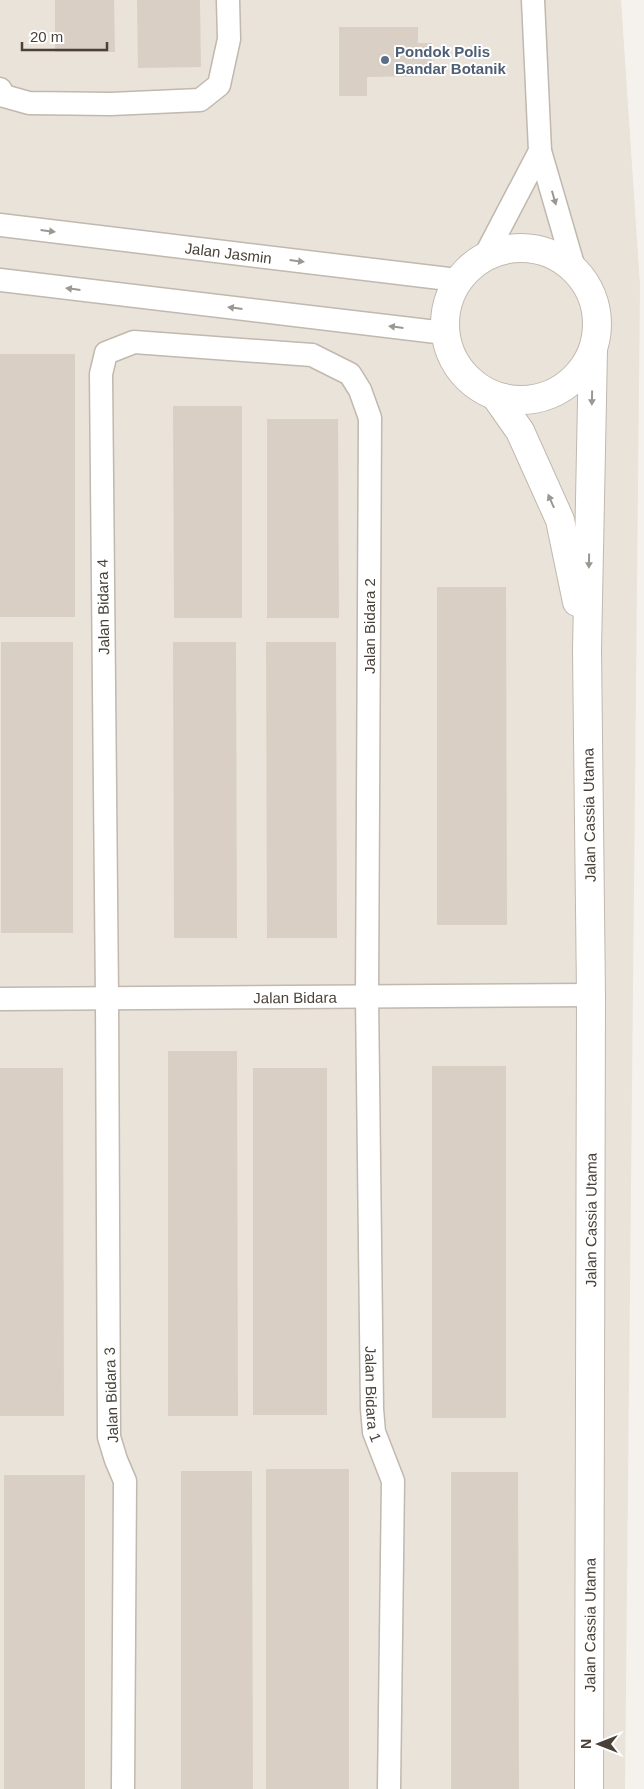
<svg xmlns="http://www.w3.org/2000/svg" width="644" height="1789" viewBox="0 0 644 1789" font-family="Helvetica,sans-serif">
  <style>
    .residential { fill: #e9e3da }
    .building { fill: #dacfc4 }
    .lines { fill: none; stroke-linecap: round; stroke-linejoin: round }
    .minor-casing { stroke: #c1b8ae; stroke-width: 25 }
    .tertiary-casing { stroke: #c1b8ae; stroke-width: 30 }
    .minor { stroke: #fff; stroke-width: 22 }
    .tertiary { stroke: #fff; stroke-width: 28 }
    .oneway { fill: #9b9792 }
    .service-dot { fill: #5c6f8a; stroke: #fff; stroke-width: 2 }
    .labels { text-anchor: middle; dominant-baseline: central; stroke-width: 4; stroke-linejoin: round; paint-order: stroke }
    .service-label { font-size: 15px; font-weight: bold; fill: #4e5e75; stroke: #fff; text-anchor: start }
    .street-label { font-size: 15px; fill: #4a4239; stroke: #fff }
  </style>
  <rect width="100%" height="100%" fill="#f5f1ec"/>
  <path class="residential" d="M0,0H621L640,285L625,1789H0Z"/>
  <path class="building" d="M55,0H114L115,52H55Z
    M137,0H200L201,67L138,68Z
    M339,27H418V43H432V76L367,77V96H339Z
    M0,354H75V617H0Z
    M173,406H242V618H174Z
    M267,419H338L339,618H267Z
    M437,587H506L507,925H437Z
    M1,642H73V933H1Z
    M173,642H236L237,938H174Z
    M266,642H336L337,938H267Z
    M168,1051H237L238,1416H168Z
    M432,1066H506V1418H432Z
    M0,1068H63L64,1416H0Z
    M253,1068H327V1415H253Z
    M266,1469H349V1789H266Z
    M181,1471H252L253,1789H181Z
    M451,1472H518L519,1789H451Z
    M4,1475H85V1789H4Z"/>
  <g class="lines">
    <g class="minor-casing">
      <g id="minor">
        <path d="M533,0L540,151L574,268"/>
        <path d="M0,89L4,96L29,103L111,104L200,100L219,85L229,39L228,0"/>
        <path id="s1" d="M0,225L457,280"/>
        <path d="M485,256L540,151"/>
        <path d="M0,280L445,333"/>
        <path id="s2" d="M0,999L591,995"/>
        <path id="s3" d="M123,1789L125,1481L116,1460L109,1437L107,998L101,374L106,353L134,342L312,355L350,374L360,390L370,418L367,996L372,1409L374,1432L393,1481L389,1789"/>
      </g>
    </g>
    <g class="tertiary-casing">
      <g id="tertiary">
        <circle cx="521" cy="324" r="76"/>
        <path d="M496,397L520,431L560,520L577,602"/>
        <path id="s4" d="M589,1789L591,995L587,650L593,350"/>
      </g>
    </g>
    <use href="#minor" class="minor"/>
    <use href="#tertiary" class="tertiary"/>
  </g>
  <defs><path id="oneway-solid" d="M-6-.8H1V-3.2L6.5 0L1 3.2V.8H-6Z" transform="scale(1.25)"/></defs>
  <g class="oneway">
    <use href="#oneway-solid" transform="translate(554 198) rotate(74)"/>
    <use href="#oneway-solid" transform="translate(48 231) rotate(7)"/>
    <use href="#oneway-solid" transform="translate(297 261) rotate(7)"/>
    <use href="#oneway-solid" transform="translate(73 289) rotate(-173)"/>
    <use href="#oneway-solid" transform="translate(235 308) rotate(-173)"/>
    <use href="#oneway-solid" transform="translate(396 327) rotate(-173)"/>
    <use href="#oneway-solid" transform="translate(592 398) rotate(91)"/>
    <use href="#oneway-solid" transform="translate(551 501) rotate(-114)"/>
    <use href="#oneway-solid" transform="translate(589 561) rotate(91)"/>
  </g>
  <circle class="service-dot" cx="385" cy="60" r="5"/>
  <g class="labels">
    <g class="service-label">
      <text x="395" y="51">Pondok Polis<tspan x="395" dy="17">Bandar Botanik</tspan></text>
    </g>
    <g class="street-label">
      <text stroke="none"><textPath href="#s1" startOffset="230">Jalan Jasmin</textPath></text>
      <text transform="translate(103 607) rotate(-91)">Jalan Bidara 4</text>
      <text transform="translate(369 626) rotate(-90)">Jalan Bidara 2</text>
      <text transform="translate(589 815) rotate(-91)">Jalan Cassia Utama</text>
      <text stroke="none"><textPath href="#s2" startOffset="295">Jalan Bidara</textPath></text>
      <text stroke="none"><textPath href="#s4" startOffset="569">Jalan Cassia Utama</textPath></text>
      <text stroke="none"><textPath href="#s3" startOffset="2715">Jalan Bidara 1</textPath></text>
      <text transform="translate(111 1395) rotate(-92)">Jalan Bidara 3</text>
      <text stroke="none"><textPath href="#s4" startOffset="164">Jalan Cassia Utama</textPath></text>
    </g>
  </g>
  <g transform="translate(599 1744) rotate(270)" stroke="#ffffff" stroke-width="4" paint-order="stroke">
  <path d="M0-4L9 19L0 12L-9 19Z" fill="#4a4239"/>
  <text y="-8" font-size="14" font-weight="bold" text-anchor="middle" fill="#4a4239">N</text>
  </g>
  <path d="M22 42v8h85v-8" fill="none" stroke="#4a4239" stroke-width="2.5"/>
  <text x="30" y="42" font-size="15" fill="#4a4239" stroke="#ffffff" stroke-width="4" paint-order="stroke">20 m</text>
</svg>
